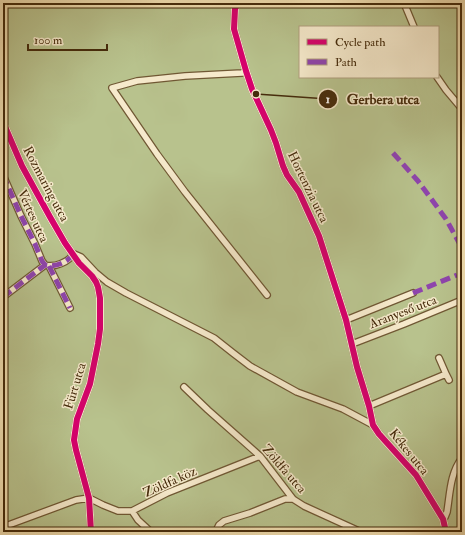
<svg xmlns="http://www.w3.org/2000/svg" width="465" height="535" viewBox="0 0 465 535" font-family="'IM FELL Double Pica',serif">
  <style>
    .green { fill: #b8c28d; stroke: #7e764c; fill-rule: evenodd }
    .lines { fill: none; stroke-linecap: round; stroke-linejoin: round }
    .street-casing { stroke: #705834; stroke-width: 8 }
    .street { stroke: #f6eacc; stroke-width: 5.5 }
    .quiet { stroke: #8e44ad; stroke-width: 5; stroke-dasharray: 10 5; stroke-linecap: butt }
    .cycleway-casing { stroke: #f6eacc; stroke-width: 8 }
    .cycleway { stroke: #d6006c; stroke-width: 6 }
    .labels { text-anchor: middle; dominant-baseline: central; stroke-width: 3; stroke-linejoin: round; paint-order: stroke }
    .street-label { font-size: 13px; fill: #452b0b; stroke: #f6eacc }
    .leader { fill: none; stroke: #452b0b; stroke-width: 1.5 }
    .callout-dot { fill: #452b0b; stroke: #f6eacc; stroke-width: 1.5 }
    .mark-label { font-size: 12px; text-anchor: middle; font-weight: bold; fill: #fff }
    .callout-label { font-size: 14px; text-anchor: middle; font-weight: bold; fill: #452b0b; stroke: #f6eacc; stroke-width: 3; stroke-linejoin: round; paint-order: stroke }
  </style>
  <rect width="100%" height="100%" fill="#f1dfb1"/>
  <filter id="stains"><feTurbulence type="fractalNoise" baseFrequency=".005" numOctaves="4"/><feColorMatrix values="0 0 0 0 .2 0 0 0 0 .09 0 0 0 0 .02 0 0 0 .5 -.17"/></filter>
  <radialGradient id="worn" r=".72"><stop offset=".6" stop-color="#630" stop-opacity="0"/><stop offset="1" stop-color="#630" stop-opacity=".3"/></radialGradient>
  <path class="green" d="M3,3H462V532H3ZM300,27H438V77H300Z"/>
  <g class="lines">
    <g class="street-casing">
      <path id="street" d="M238,3L235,9L234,29L246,71L252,89L271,130L276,143L283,166L287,175L299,192L319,236L346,320L357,367L369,406L373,425L379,434L416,475L443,519L446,532
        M404,3L414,27
        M246,71L242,73L185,76L137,81L112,88L157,154L185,192L267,295
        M437,77L446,90L462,109
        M3,122L22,166L50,217L65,243L79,263L92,276L96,282L98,287L100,298V329L98,344L90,384L77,419L74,440L76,450L89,498L91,532
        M3,175L21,216L35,244L42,261L45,265
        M74,254L81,257L95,272L107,282L126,293L214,338L233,353L250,366L297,392L343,409L373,425
        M49,266L70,308
        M3,297L45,265C54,268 69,262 73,254
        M346,320L413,293
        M352,344L404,324L462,300
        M446,374L449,380
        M184,387L208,410L260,456L293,499L304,506L361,532
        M369,406L446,374L439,358
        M89,498L103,505L118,511H132L167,493L260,456
        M132,511L138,520L151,532
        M443,519L445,517L447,512C450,494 450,473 462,458
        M3,527L76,500L89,498
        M218,532L217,529L219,525L224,521L250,513L285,499H293"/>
    </g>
    <use href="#street" class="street"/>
    <path class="quiet" d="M393,153L418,181L446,219L462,248
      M3,175L21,216L35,244L42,261L45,265
      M49,266L70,308
      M413,293L457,275
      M3,297L45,265C54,268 69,262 73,254L72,252"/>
    <g class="cycleway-casing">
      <path id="cycleway" d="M238,3L235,9L234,29L246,71L252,89L271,130L276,143L283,166L287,175L299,192L319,236L346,320L357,367L369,406L373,425L379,434L416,475L443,519L446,532
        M3,122L22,166L50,217L65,243L79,263L92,276L96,282L98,287L100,298V329L98,344L90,384L77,419L74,440L76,450L89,498L91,532"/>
    </g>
    <use href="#cycleway" class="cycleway"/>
  </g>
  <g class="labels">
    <g class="street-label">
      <text transform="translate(46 184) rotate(62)">Rozmaring utca</text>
      <text transform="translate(308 187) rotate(64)">Hortenzia utca</text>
      <text transform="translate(33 216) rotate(65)">Vértes utca</text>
      <text transform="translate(403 312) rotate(-21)">Aranyeső utca</text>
      <text transform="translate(75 386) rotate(-73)">Fürt utca</text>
      <text transform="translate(409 452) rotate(51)">Kékes utca</text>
      <text transform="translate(284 469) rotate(49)">Zöldfa utca</text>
      <text transform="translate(170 482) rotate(-24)">Zöldfa köz</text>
    </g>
  </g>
  <path class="leader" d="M256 94L328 99"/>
  <g class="callout-dot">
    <circle cx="256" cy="94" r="4"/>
    <circle cx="328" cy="99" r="10"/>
  </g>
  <g class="mark-label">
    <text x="328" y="103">1</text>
  </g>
  <g class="callout-label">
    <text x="383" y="104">Gerbera utca</text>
  </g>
  <rect width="465" height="535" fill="none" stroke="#f1dfb1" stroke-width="16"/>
  <rect x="4" y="4" width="457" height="527" fill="none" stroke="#452b0b" stroke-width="2"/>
  <rect x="8" y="8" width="449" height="519" fill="none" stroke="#452b0b"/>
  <rect x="299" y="26" width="140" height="52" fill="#f6eacc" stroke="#af9e7f"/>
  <rect x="307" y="39" width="20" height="6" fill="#d6006c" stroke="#af9e7f"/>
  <text x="335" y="46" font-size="12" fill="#452b0b">Cycle path</text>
  <rect x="307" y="59" width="20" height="6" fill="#8e44ad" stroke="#af9e7f"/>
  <text x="335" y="66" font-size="12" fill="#452b0b">Path</text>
  <path d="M28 44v6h79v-6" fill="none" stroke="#452b0b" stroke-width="2"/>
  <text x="34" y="44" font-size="12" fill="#452b0b" stroke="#f6eacc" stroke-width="3" paint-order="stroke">100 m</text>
  <rect width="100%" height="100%" filter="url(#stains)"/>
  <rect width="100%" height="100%" fill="url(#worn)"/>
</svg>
